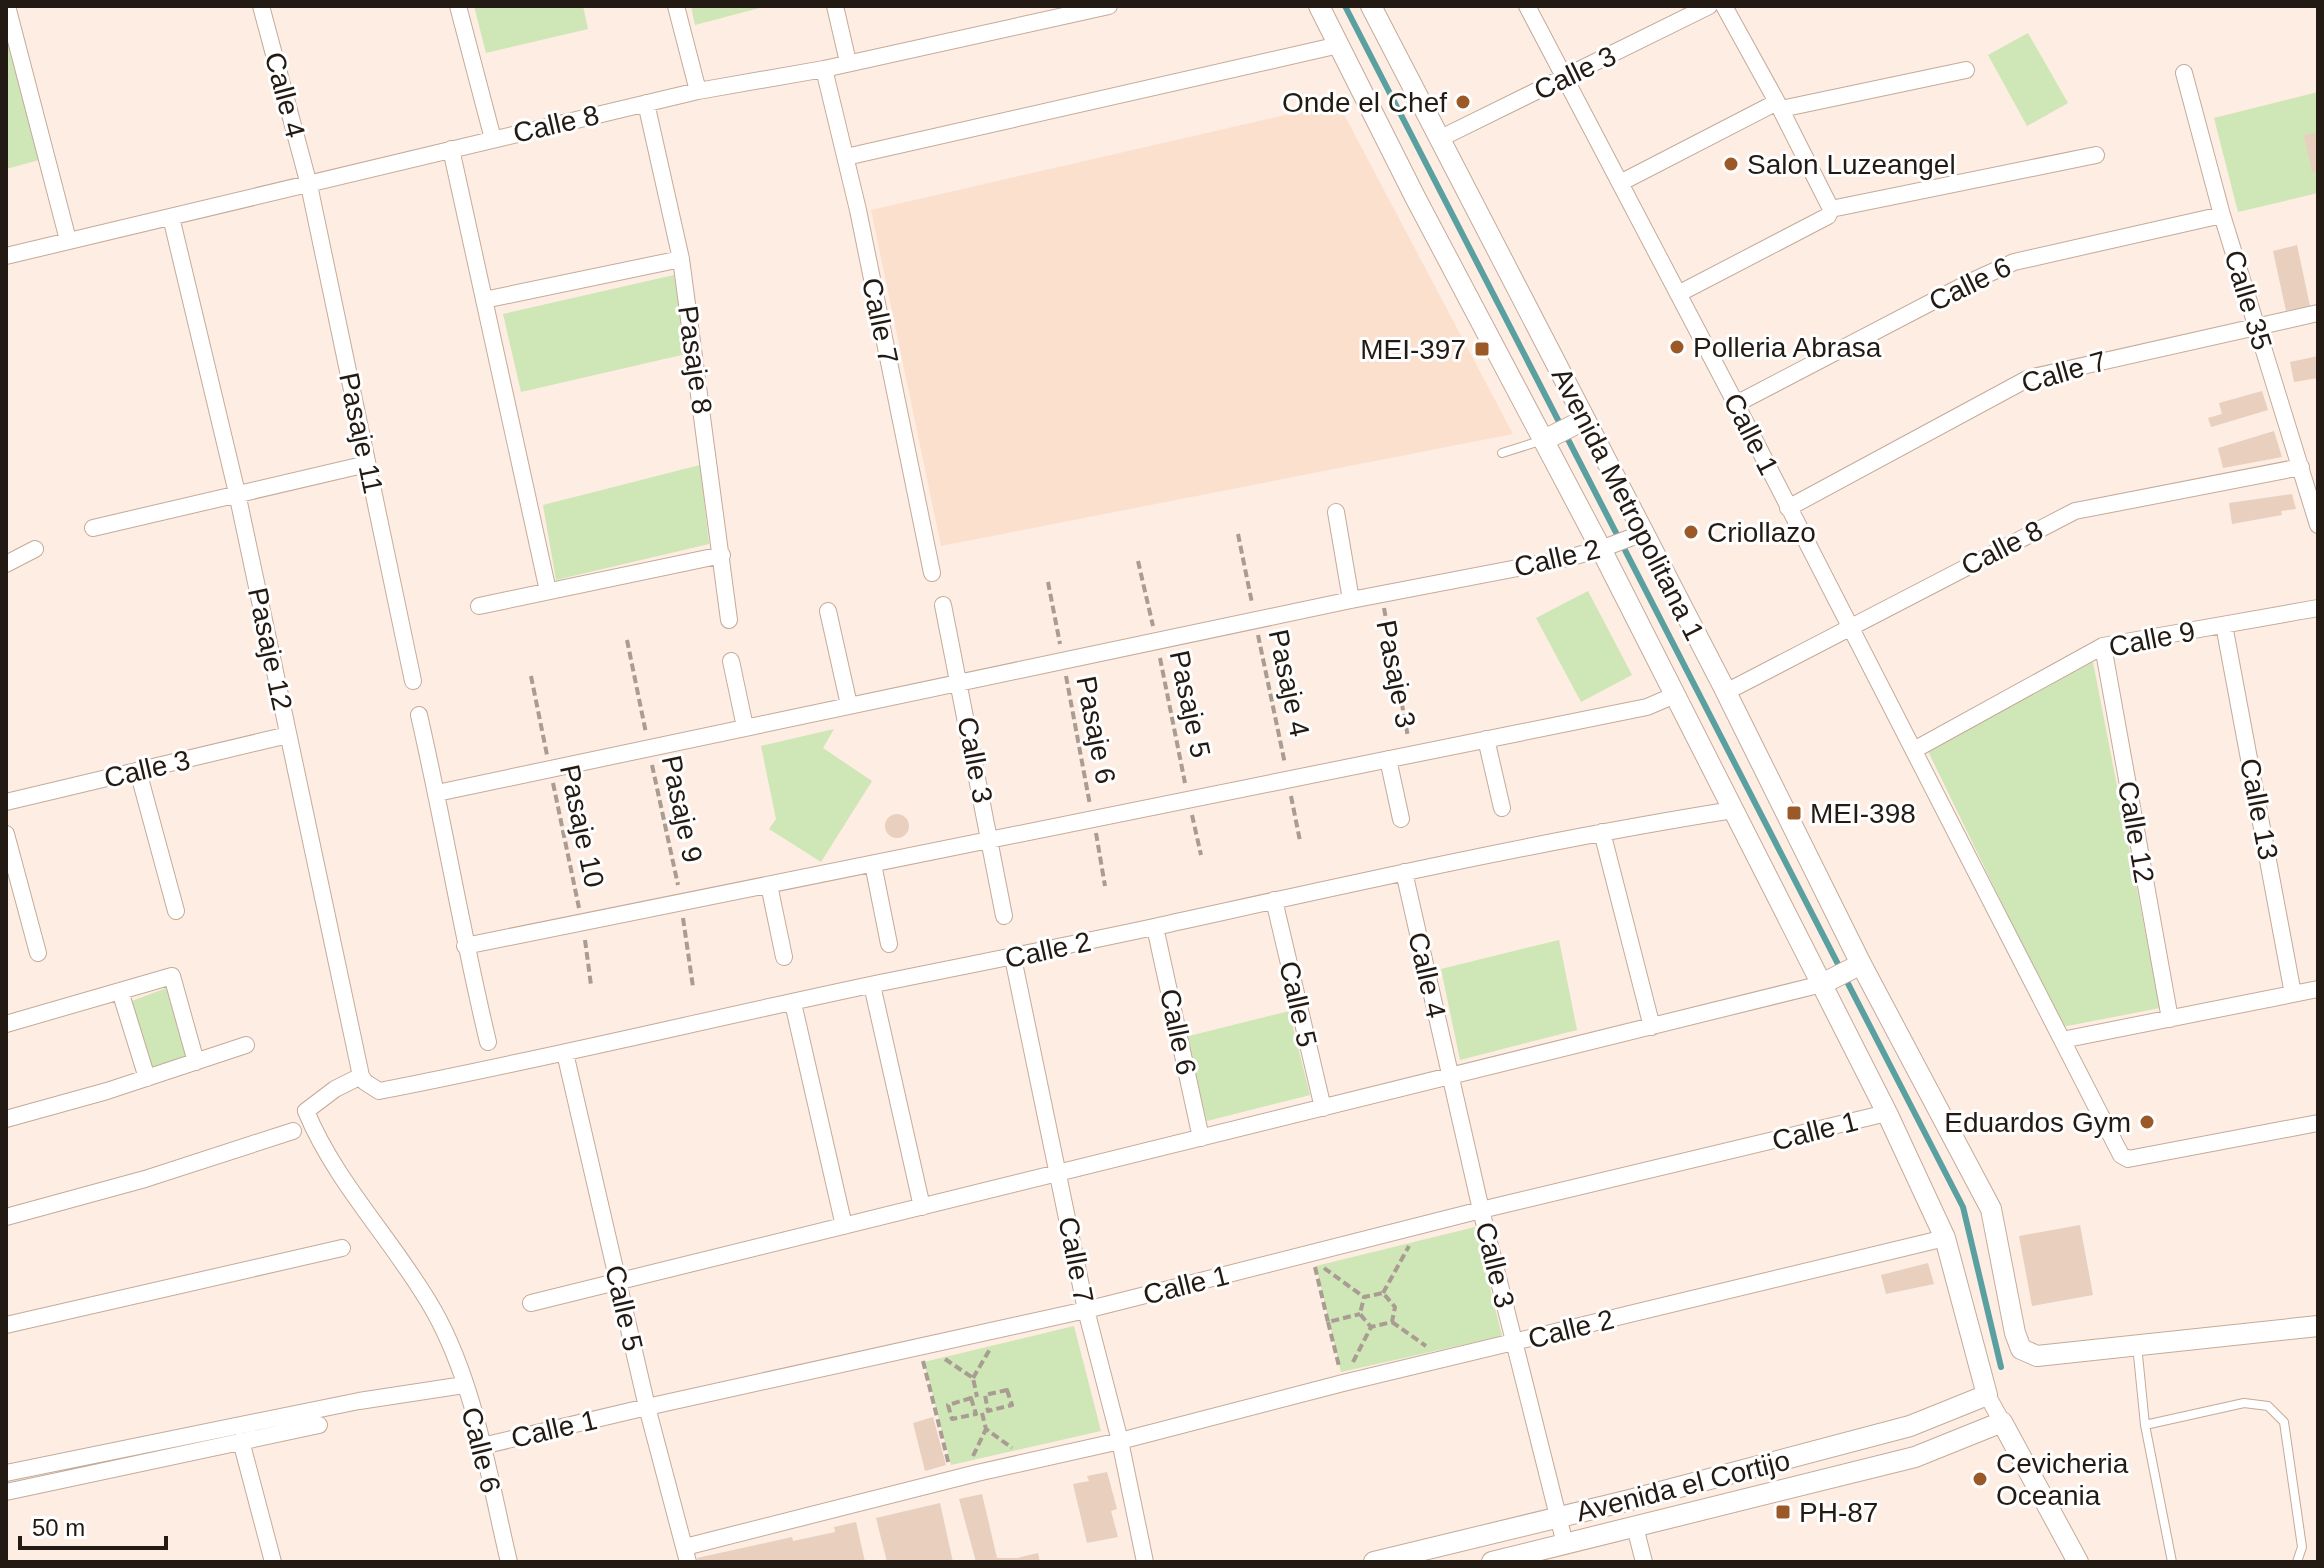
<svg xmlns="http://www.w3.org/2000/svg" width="2324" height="1568" viewBox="0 0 2324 1568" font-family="Helvetica,sans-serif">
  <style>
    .built { fill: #fbe0ce }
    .green { fill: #cfe6b6 }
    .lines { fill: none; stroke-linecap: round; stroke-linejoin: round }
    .stream { stroke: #5ba0a1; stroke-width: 6 }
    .building { fill: #e9cfbd }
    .service-casing { stroke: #c4ab9a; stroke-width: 10 }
    .minor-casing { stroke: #c4ab9a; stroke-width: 18 }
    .tertiary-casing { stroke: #c4ab9a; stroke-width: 22 }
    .path { stroke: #a99c92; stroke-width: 4; stroke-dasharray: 8 4; stroke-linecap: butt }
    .service { stroke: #fff; stroke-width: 8 }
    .minor { stroke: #fff; stroke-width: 16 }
    .tertiary { stroke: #fff; stroke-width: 20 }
    .poi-dot { fill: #9b5927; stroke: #fff; stroke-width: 3 }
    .labels { text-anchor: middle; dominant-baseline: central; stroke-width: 6; stroke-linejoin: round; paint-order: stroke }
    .street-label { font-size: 28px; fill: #231a13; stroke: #fff }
    .poi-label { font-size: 28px; fill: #231a13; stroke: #fff; text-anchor: start }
  </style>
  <rect width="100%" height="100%" fill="#fdede2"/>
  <path class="built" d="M1338,103L1513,434L941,546L871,210Z"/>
  <path class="green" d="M474,6H583L588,29L486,53Z
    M691,6H767L695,25Z
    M6,25L39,160L6,169Z
    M2028,33L2068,103L2027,126L1988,55Z
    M2318,92V193L2238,212L2214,118Z
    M674,275L686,354L521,392L503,314Z
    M700,465L709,544L556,580L543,505Z
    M1588,591L1632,675L1581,702L1536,618Z
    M2093,662L2160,1008L2062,1027L1927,749Z
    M834,729L823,748L872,781L821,862L769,829L776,819L761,746Z
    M1559,940L1577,1030L1460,1060L1441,969Z
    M169,987L189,1057L152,1070L132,1001Z
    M1289,1011L1310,1095L1207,1121L1185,1037Z
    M1475,1227L1502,1336L1341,1372L1316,1266Z
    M1074,1326L1101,1431L951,1465L924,1362Z"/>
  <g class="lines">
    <path class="stream" d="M1345,6L1963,1207L2001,1367"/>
  </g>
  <path class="building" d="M2318,132V171L2312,172L2304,135Z
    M2297,245L2310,306L2286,311L2273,251Z
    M2318,356V378L2294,382L2290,362Z
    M2262,391L2268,410L2211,427L2208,418L2222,414L2219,403Z
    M2274,431L2282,457L2223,468L2218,448Z
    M2292,494L2296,509L2281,511L2282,515L2232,524L2229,503Z
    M885 826a12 12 0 1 1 24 0a12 12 0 1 1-24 0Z
    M2080,1225L2093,1295L2032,1306L2019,1236Z
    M1928,1263L1934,1284L1886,1294L1881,1275Z
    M933,1417L946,1465L925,1471L913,1423Z
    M1107,1472L1117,1509L1111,1511L1118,1537L1087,1543L1073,1484L1089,1481L1087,1476Z
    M982,1494L997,1558H1017L1038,1553L1040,1562H976L959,1499Z
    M940,1503L953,1562H887L876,1518Z
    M856,1522L865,1562H698L697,1558L792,1537L793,1541L835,1532L834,1527Z"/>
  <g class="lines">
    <g class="service-casing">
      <path id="service" d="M1502,453L1543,440
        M2137,1345L2145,1425L2172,1562
        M2145,1425L2244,1403L2268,1406L2284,1422L2302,1547L2297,1562"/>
    </g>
    <g class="minor-casing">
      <path id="minor" d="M7,6L68,240
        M261,6L309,185L413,681
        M458,6L493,139
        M676,6L698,91
        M835,6L848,62
        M1527,6L1736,404L2121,1155L2128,1159L2318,1123
        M1724,6L1777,102L1831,209
        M824,69L858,210L932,573
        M2184,73L2222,215L2318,525
        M646,103L681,259L729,620
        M1781,109L1966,70
        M1441,138L1709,6
        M451,149L548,591
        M846,157L1339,45
        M1620,183L1777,102
        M171,217L237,493L361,1076L365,1082L379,1091C545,1059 709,1019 875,984C968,965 1061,947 1154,927C1346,885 1538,841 1733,810
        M6,256L698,91L824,69L1109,6
        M1678,294L1828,216L1831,209L2096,155
        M484,300L681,259
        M1736,404L1968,283L2014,262L2222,215
        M1788,508L2029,378L2318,313
        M1336,512L1351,600
        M93,528L367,464
        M6,564L35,549
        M943,605L1004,916
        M479,606L722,555
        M828,611L849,705
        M2224,625L2293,994
        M2103,646L2170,1019
        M731,661L745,727
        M1726,692L2075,511L2301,467
        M419,715C444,824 462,934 488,1042
        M1486,739L1502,808
        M1914,750L2103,646L2318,608
        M1388,759L1401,819
        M138,771L176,911
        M437,793L1351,600L1564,559L1601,549L1643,533
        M6,802L288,735
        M1602,832L1652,1027
        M6,834L38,953
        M873,864L889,944
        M1404,872L1481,1210L1565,1544
        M769,885L784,957
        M1274,900L1323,1108
        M1155,927L1201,1138
        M465,946L1647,707L1675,695
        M1013,958L1086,1310L1120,1441L1145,1562
        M872,985L922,1207
        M120,991L147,1078
        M793,1003L844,1226
        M6,1024L172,976L196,1062
        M2062,1040L2318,989
        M565,1053L647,1407L688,1562
        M361,1076L335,1089L306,1111C336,1184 395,1242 434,1311C476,1386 489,1479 509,1562
        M6,1119L107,1091L246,1045
        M6,1217L145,1179L293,1131
        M531,1303L1822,984
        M6,1325L342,1248
        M1987,1395L2002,1422
        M241,1441L273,1562
        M482,1446L647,1407L1086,1310L1481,1210L1887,1113
        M6,1473L359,1401L464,1385
        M6,1492L319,1425
        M1635,1527L1644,1562
        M685,1547L977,1473L1120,1441L1343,1383L1945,1238"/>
    </g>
    <g class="tertiary-casing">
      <path id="tertiary" d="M1319,6L1415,197L1601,549L1887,1113L1945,1238L1987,1395L1910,1426L1630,1500L1374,1562
        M1371,6L1722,684L1861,964L1991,1209L2015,1333L2021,1349L2037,1356L2318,1326
        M1544,440L1584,420
        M1822,984L1861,964
        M1492,1562L1915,1457L2002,1422L2078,1562"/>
    </g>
    <path class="path" d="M1238,534L1252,603
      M1138,561L1153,626
      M1048,582L1060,644
      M1384,608L1408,737
      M1258,635L1285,764
      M627,640L646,733
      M1160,658L1185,783
      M531,676L547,755
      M1066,676L1090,805
      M652,765L678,885
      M553,783L579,908
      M1291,796L1300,841
      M1192,815L1201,855
      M1096,833L1105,886
      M683,918L693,987
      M585,940L591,985
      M1315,1267L1328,1322L1360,1314
      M1324,1268L1364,1297
      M1383,1293L1409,1246
      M1328,1322L1339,1366
      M1392,1322L1426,1346
      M945,1359L973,1378L977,1397
      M923,1361L949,1465
      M1353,1362L1371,1327L1392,1322L1395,1307L1383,1293L1364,1297L1360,1314L1371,1327
      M973,1378L990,1349
      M1007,1390L1012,1405L988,1411L985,1395Z
      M971,1398L976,1414L952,1419L948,1405Z
      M982,1413L986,1429L1012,1448
      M973,1456L986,1429"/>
    <use href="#service" class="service"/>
    <use href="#minor" class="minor"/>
    <use href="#tertiary" class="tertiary"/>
  </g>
  <g class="poi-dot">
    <circle cx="1463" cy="102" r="8"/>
    <circle cx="1731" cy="164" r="8"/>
    <circle cx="1677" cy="347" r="8"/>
    <rect x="1474" y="341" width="16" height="16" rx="4"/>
    <circle cx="1691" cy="532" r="8"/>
    <rect x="1786" y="805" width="16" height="16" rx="4"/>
    <circle cx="2147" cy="1122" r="8"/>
    <circle cx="1980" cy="1479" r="8"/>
    <rect x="1775" y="1504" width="16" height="16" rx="4"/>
  </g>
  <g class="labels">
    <g class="street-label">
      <text transform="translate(1575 73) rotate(-26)">Calle 3</text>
      <text transform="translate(285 95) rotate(75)">Calle 4</text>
      <text transform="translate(556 124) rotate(-13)">Calle 8</text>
      <text transform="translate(1970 284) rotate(-26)">Calle 6</text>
      <text transform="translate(2248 300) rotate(73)">Calle 35</text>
      <text transform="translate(880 321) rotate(78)">Calle 7</text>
      <text transform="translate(695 360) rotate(82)">Pasaje 8</text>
      <text transform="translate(2064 372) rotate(-16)">Calle 7</text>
      <text transform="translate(361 433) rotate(78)">Pasaje 11</text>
      <text transform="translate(1751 434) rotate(63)">Calle 1</text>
      <text transform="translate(1628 504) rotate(63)">Avenida Metropolitana 1</text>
      <text transform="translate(2002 548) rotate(-27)">Calle 8</text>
      <text transform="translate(1557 558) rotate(-13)">Calle 2</text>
      <text transform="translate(2152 639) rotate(-11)">Calle 9</text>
      <text transform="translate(270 649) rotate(78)">Pasaje 12</text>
      <text transform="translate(1396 674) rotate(79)">Pasaje 3</text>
      <text transform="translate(1289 683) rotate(78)">Pasaje 4</text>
      <text transform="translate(1190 704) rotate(78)">Pasaje 5</text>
      <text transform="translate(1096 730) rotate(79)">Pasaje 6</text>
      <text transform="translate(975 760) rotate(79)">Calle 3</text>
      <text transform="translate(147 769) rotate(-13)">Calle 3</text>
      <text transform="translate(682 809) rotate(78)">Pasaje 9</text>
      <text transform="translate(2259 809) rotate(79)">Calle 13</text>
      <text transform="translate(582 826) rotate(78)">Pasaje 10</text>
      <text transform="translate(2136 832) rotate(80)">Calle 12</text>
      <text transform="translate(1048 950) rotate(-12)">Calle 2</text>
      <text transform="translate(1427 975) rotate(77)">Calle 4</text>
      <text transform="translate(1298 1004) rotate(77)">Calle 5</text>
      <text transform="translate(1178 1032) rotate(78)">Calle 6</text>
      <text transform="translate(1815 1131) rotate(-14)">Calle 1</text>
      <text transform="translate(1076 1260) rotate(79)">Calle 7</text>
      <text transform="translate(1495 1265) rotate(76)">Calle 3</text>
      <text transform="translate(1186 1285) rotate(-14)">Calle 1</text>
      <text transform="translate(624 1308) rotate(77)">Calle 5</text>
      <text transform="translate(1571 1329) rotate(-14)">Calle 2</text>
      <text transform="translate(554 1429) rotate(-13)">Calle 1</text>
      <text transform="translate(481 1450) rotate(76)">Calle 6</text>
      <text transform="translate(1683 1486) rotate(-14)">Avenida el Cortijo</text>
    </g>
    <g class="poi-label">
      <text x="1447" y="102" text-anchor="end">Onde el Chef</text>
      <text x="1747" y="164">Salon Luzeangel</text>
      <text x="1693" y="347">Polleria Abrasa</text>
      <text x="1466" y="349" text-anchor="end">MEI-397</text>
      <text x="1707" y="532">Criollazo</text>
      <text x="1810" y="813">MEI-398</text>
      <text x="2131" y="1122" text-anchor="end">Eduardos Gym</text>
      <text x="1996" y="1463">Cevicheria<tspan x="1996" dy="32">Oceania</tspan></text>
      <text x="1799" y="1512">PH-87</text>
    </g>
  </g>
  <rect width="2324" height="1568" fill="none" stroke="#231a13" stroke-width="16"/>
  <path d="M20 1536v12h146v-12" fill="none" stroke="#231a13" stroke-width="4"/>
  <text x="32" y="1536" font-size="24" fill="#231a13" stroke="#ffffff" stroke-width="6" paint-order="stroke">50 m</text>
</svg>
